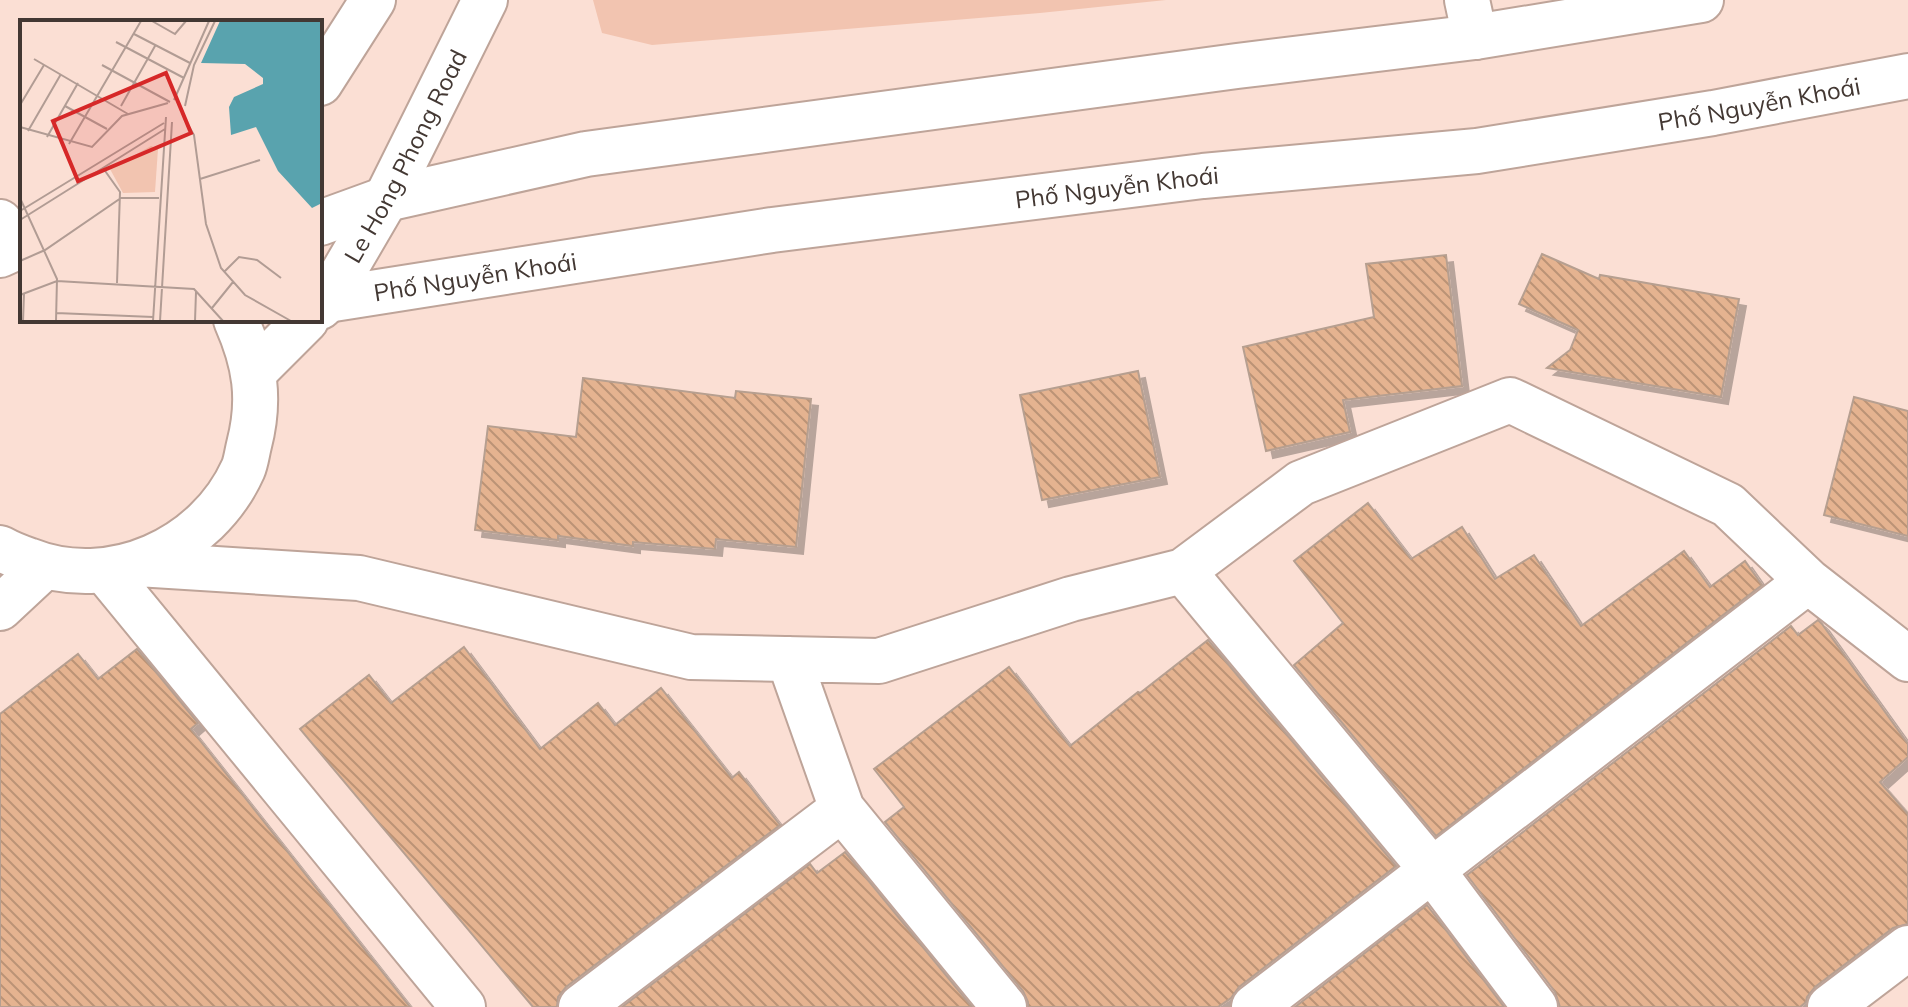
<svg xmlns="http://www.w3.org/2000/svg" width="1908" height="1007" viewBox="0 0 1908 1007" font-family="Mulish,sans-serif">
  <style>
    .green { fill: #f2c4b0 }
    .building { fill: url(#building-back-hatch); stroke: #b69f90; stroke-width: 2; filter: url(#shadow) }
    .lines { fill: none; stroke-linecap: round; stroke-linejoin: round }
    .minor-casing { stroke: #bea499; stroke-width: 48 }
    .tertiary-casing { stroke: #bea499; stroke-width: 48 }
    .secondary-casing { stroke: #bea499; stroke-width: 48 }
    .minor { stroke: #fff; stroke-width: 44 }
    .tertiary { stroke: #fff; stroke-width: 44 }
    .secondary { stroke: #fff; stroke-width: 44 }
    .labels { text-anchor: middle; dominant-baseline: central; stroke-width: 7; stroke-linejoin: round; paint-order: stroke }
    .street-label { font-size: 24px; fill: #433833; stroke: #fbdfd4 }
    .inset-road { fill: none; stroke: #b19c94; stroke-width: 2 }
    .view { fill: #d62828; fill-opacity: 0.15; stroke: #d62828; stroke-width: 4 }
    .inset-edge { fill: none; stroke: #433833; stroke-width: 4 }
  </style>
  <defs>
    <pattern id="building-back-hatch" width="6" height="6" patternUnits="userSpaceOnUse" patternTransform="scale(2)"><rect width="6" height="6" fill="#e5b390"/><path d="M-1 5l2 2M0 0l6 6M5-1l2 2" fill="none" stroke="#bb9376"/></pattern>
    <filter id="shadow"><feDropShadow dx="7" dy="7" stdDeviation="0" flood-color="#0004"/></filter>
  </defs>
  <rect width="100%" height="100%" fill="#fbdfd4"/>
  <path class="green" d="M593,0H1166L1040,13L652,45L602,33Z"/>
  <path class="building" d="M1542,254L1599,279L1600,275L1739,299L1721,397L1547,368L1570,350L1578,330L1519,304Z
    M1446,255L1462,386L1343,400L1350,432L1266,451L1243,347L1374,317L1366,264Z
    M1138,371L1160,477L1042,500L1020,395Z
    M583,378L735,398L736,391L811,399L796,547L716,539L715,549L633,542V546L558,536V540L475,530L488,426L576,437Z
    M1854,397L1908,411V536L1824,515Z
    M1368,503L1411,559L1462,527L1495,579L1534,555L1581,626L1684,551L1710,587L1745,561L1762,585L1436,836L1294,665L1343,623L1294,561Z
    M1818,620L1822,624L1908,744V757L1880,782L1908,814V924L1893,928L1815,987L1807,997L1806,1002L1800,1007H1560L1555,992L1467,875L1791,626L1798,635Z
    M1208,640L1396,866L1239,987L1231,998L1218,1007H1028V1002L1023,991L885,822L904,807L874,769L1009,667L1070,746L1138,692L1140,693Z
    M464,647L540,749L598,703L615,725L661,688L732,778L739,772L780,825L566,987L558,997L557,1007H533L300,729L369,675L391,703Z
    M137,649L198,723L191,729L410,1007H0V714L78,654L98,679Z
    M845,852L972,1007H622L810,864L817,873Z
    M1427,905L1504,1007H1295Z"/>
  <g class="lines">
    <g class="minor-casing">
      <path id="minor" d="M1467,0L1475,37
        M0,222L9,250
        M138,564L359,578L691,657L879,661L1071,599L1183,571L1301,483L1510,400L1728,505L1808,581L1908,659
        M105,571L463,1007
        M1183,571L1432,870L1535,1007
        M789,659L842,809L1004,1007
        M581,1007L842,809
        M1254,1007L1808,581
        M1830,1007L1908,948"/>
    </g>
    <g class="tertiary-casing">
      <g id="tertiary">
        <path d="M320,223L386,199L586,154L1237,66L1475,37L1701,0"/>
        <path id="s1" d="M327,300L772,230L1203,176L1477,151L1713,113L1908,76"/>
      </g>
    </g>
    <g class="secondary-casing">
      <g id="secondary">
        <path d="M320,83L373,0"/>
        <path d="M0,255L22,245"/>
        <path id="s2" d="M320,307L327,300L386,199L485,0"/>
        <path d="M254,372L306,320"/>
        <path d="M0,548C9,553 19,557 28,560C110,593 207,549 243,469C246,462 247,453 249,445C261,399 255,363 236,320"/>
        <path d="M0,608L44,567"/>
      </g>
    </g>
    <use href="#minor" class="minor"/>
    <use href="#tertiary" class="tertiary"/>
    <use href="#secondary" class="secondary"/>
  </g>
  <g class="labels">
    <g class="street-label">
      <text stroke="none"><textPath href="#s1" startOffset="1446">Phố Nguyễn Khoái</textPath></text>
      <text stroke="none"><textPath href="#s2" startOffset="174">Le Hong Phong Road</textPath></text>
      <text stroke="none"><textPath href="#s1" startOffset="798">Phố Nguyễn Khoái</textPath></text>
      <text stroke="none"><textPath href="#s1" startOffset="150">Phố Nguyễn Khoái</textPath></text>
    </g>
  </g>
  <g transform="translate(20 20)">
    <rect width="302" height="302" fill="#fbdfd4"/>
    <path d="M131,126L138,129L135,172L103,173L90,149Z" fill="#f2c4b0"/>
    <path d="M200,1H302V183L292,188L258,151L236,107L211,115L209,87L214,77L243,64V58L225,44L181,43Z" fill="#59a3ae"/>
    <path class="inset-road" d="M132,1L155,14L166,1M114,14L170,43M96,22L164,58M14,39L108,94M82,45L150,82M154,80L189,1M0,85L24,45M45,86L87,109M101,86L135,26M165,86L174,45L195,1M164,98L174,115L186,204L201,248L225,275L271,301M0,107L72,127L102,96L148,83M8,111L41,54M27,117L58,63M49,124L121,1M83,148L100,172L97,263M180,159L240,140M0,178L37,259L36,301M0,191L144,103M0,200L145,109M0,241L25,230L101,178H139M204,252L219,237L237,240L261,258M0,275L37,261L174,269L203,301M192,288L213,262M36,293L133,297M3,301L4,274M133,301L146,97M140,301L152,102M175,301L176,272"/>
    <path class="view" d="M146,53L171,113L58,161L33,101Z"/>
    <rect width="302" height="302" class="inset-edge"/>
  </g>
</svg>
